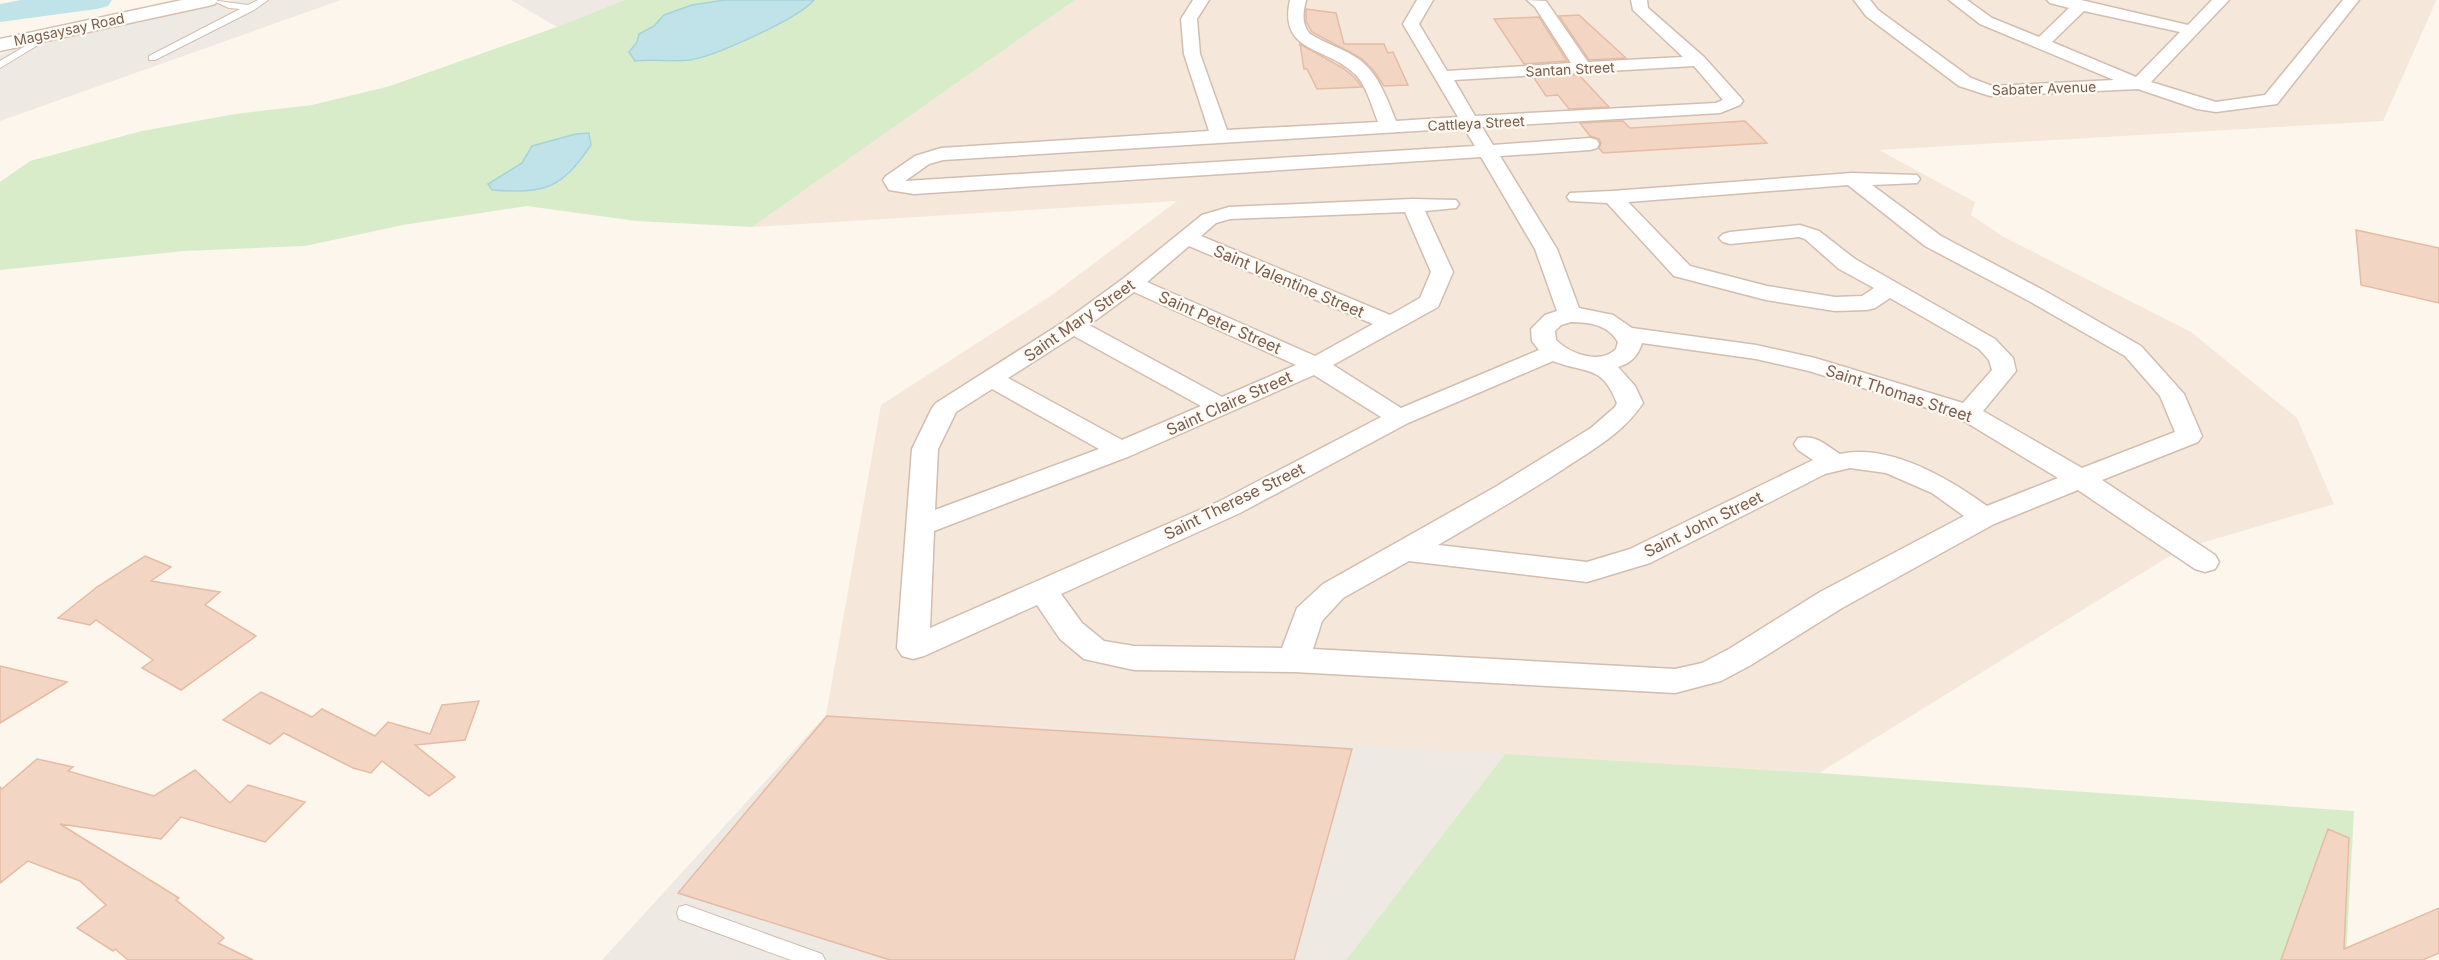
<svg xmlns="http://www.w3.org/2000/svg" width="2439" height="960" viewBox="0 0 2439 960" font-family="Inter,sans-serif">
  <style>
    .residential { fill: #f5e8da }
    .industrial { fill: #efe9e4 }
    .green { fill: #d8ecc9 }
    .water { fill: #bfe3e8; stroke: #a5d3da; stroke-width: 1.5 }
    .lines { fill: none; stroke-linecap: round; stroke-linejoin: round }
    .river { fill: #bfe3e8; fill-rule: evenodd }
    .building { fill: #f3d5c3; stroke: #e6bba3; stroke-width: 1.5 }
    .lane-casing { stroke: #d1beb0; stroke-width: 2 }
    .street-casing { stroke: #d1beb0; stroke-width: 3 }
    .secondary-casing { stroke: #d6c0b0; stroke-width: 3 }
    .lane { fill: #fff; fill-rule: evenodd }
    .street { fill: #fff; fill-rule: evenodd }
    .secondary { fill: #fff; fill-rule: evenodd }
    .labels { text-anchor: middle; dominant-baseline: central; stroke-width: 4.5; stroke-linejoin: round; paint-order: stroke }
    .far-street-label { font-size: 14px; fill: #7a5c4d; stroke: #fffaf3 }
    .street-label { font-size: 16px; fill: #7a5c4d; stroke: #fffaf3 }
  </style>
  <rect width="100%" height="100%" fill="#fdf6ec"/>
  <path class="residential" d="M1075,0H2436V1L2383,121L1879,150L1975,202L1971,215L2002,236L2191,332L2297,418L2334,504L2181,549L1819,773L826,715L881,405L1052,295L1177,201L752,227Z"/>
  <path class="industrial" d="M235,0H341L0,121V55L15,49L160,14Z
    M511,0H624L557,27Z
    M826,715L1505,754L1346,960H602Z"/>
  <path class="green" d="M624,0H1075L752,227L636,221L527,206L403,225L305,246L184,251L0,270V182L30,161L142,131L235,114L312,105L390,86L557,27Z
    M1505,754L1819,773L2354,811L2346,960H1346Z"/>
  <path class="water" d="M725,0H814C798,19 715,56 690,60C673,62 653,59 635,61L629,52L637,42L639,34L654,26L664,15L692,5Z
    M589,133L591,145C561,189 545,194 492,190L488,184L522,163L532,146L576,134Z"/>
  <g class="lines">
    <path class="river" d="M21,0H112L108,6L97,9L0,22V4Z"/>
  </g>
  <path class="building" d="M1306,9L1336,13L1344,44H1384L1388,53L1393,52L1408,85L1384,86L1374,71L1361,58L1312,32L1306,21Z
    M1579,15L1626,58L1589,60L1559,16Z
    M1539,17L1567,61L1524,64L1494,19Z
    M1300,44L1343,68L1354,77L1362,87L1317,89L1307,69H1304Z
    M1579,75L1609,107L1569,109L1558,95L1546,96L1534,78Z
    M1623,121L1630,128L1745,121L1767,143L1603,153L1599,148L1601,143L1599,139L1590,136L1580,123Z
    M2356,230L2439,248V303L2361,285Z
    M145,556L171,567L151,581L220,592L205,605L256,636L181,690L142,668L153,660L96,620L90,625L58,618L97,587Z
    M0,666L67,682L0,723Z
    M261,692L312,717L322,709L375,736L388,722L430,734L442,705L479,701L465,740L415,745L455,777L429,796L382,761L371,773L353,768L284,733L270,744L223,720Z
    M827,716L1352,749L1294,960H890L678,893Z
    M37,759L73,767L68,771L154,796L195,770L230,803L248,785L305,802L265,842L181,817L161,839L60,824L179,898L176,900L224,938L218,943L253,960H128L115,949L113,951L77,928L106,905L80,881L28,861L0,883V787L2,789Z
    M2328,829L2349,838L2344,949L2439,908V953L2423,960H2281Z"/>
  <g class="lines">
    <g class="lane-casing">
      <path id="lane" d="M211,0L248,5L258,0H268L254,10L155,60H149V56L240,9L229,8Z
        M49,32L56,34L0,68V61Z
        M686,905L822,954L825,960H791L679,919L677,913L679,907Z"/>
    </g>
    <g class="street-casing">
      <path id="street" d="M1193,0H1209L1197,19L1200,54L1227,130L1378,122C1372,107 1367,87 1356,75C1328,46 1278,54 1290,0H1306C1303,13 1301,23 1310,34C1326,44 1345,49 1360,60C1379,75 1387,99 1396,121L1458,117L1403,24L1417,0H1433L1419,24L1447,71L1571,63L1535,7L1527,0L1546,1L1588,62L1683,57L1633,10L1631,0H1647L1648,8L1704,57L1740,97L1743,101L1740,105L1720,113L1482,127L1493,145L1590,138L1597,140L1599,144L1597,148L1590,150L1500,156L1557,249L1579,308L1613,315L1632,328L1756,345L1815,358L1963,403L1992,370L1989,360L1979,349L1890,298L1875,308L1867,310L1835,311L1766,300L1674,276L1607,203L1570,201L1567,197L1570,193L1612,191L1852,173L1917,175L1920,179L1917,183L1872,185L1941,236L2045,291L2141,346L2184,394L2202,436L2198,442L2102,480L2215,555L2219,562L2215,569L2205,572L2195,569L2078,490L1994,524L1842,608L1751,665L1721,681L1675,693L1294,672L1134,670L1084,659L1060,639L1037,605L924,656L913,659L902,656L897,648L912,449L932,408L936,403L1065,321L1124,278L1202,215L1229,207L1412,199L1456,200L1459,204L1456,208L1425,211L1453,272L1438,307L1333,365L1401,408L1539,350L1532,341L1531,329L1545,315L1557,311L1535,249L1481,157L914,194L889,190L883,180L886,176L915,156L941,148L1209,131L1184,54L1181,19ZM1694,66L1723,100L1716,103L1475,116L1454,80ZM1464,128L1475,146L905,181L929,164L943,160ZM1848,185L1925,246L2029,301L2125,356L2160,396L2175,432L2082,468L1983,411L2016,371L2013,358L1995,339L1855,259L1819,231L1800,225L1730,232L1723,234L1719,238L1723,242L1730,244L1799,237L1805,239L1839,269L1874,288L1862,296L1835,297L1767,286L1690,266L1628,202ZM1405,212L1431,272L1420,298L1390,315L1201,236L1216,223L1230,219ZM1189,246L1373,324L1315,356L1147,282ZM1134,292L1296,365L1222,397L1089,325ZM1571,322C1590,322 1608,325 1618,342L1616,349C1600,365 1570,354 1556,340L1555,331L1561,325ZM1074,336L1201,406L1122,440L1008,378ZM1642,343L1756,359L1809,371L1959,418L2058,478L1987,506C1948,478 1890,443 1840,454C1826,445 1815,434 1798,438L1794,444L1798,450L1813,460L1630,549L1587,562L1438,545C1481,520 1524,495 1565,468C1595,448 1623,433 1643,403L1635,386L1618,367C1631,363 1638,356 1642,343ZM1553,361C1586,374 1602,364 1617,403L1615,407L1591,428L1497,486L1323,584L1297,608L1282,648L1134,646L1104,641L1082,623L1061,594L1240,513L1408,423ZM1314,375L1381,417L1220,501L930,628L934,531L1130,456ZM992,389L1099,449L935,510L938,449L956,412ZM1850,468L1886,473L1932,493L1964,516L1820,592L1729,649L1702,663L1675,669L1313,649L1322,621L1343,598L1409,561L1587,582L1650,563L1825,474Z
        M1854,0H1870L1878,10L1971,78L1992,86L2114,80L1980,24L1949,0H1967L1992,18L2039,37L2069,8L2050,3L2047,0H2081L2188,25L2212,0H2229L2151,82L2216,102L2265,95L2343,0H2359L2277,104L2216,112L2197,109L2138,89L1990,96L1959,86L1866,16ZM2084,11L2180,32L2136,77L2052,42Z"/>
    </g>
    <g class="secondary-casing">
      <path id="secondary" d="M182,0H217L215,4L208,6L0,51V39Z"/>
    </g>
    <use href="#lane" class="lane"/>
    <use href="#street" class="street"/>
    <use href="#secondary" class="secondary"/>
  </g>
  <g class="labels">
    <g class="far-street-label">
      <text transform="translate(69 29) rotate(-12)">Magsaysay Road</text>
      <text transform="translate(1570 69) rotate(-3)">Santan Street</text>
      <text transform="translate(2044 88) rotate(-2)">Sabater Avenue</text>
      <text transform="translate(1476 123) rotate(-3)">Cattleya Street</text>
    </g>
    <g class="street-label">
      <text transform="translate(1289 281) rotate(23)">Saint Valentine Street</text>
      <text transform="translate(1079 320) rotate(-35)">Saint Mary Street</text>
      <text transform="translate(1220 322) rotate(24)">Saint Peter Street</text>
      <text transform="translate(1899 393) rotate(18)">Saint Thomas Street</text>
      <text transform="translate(1229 403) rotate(-24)">Saint Claire Street</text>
      <text transform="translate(1234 501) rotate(-26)">Saint Therese Street</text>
      <text transform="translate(1703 524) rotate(-26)">Saint John Street</text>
    </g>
  </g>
</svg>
